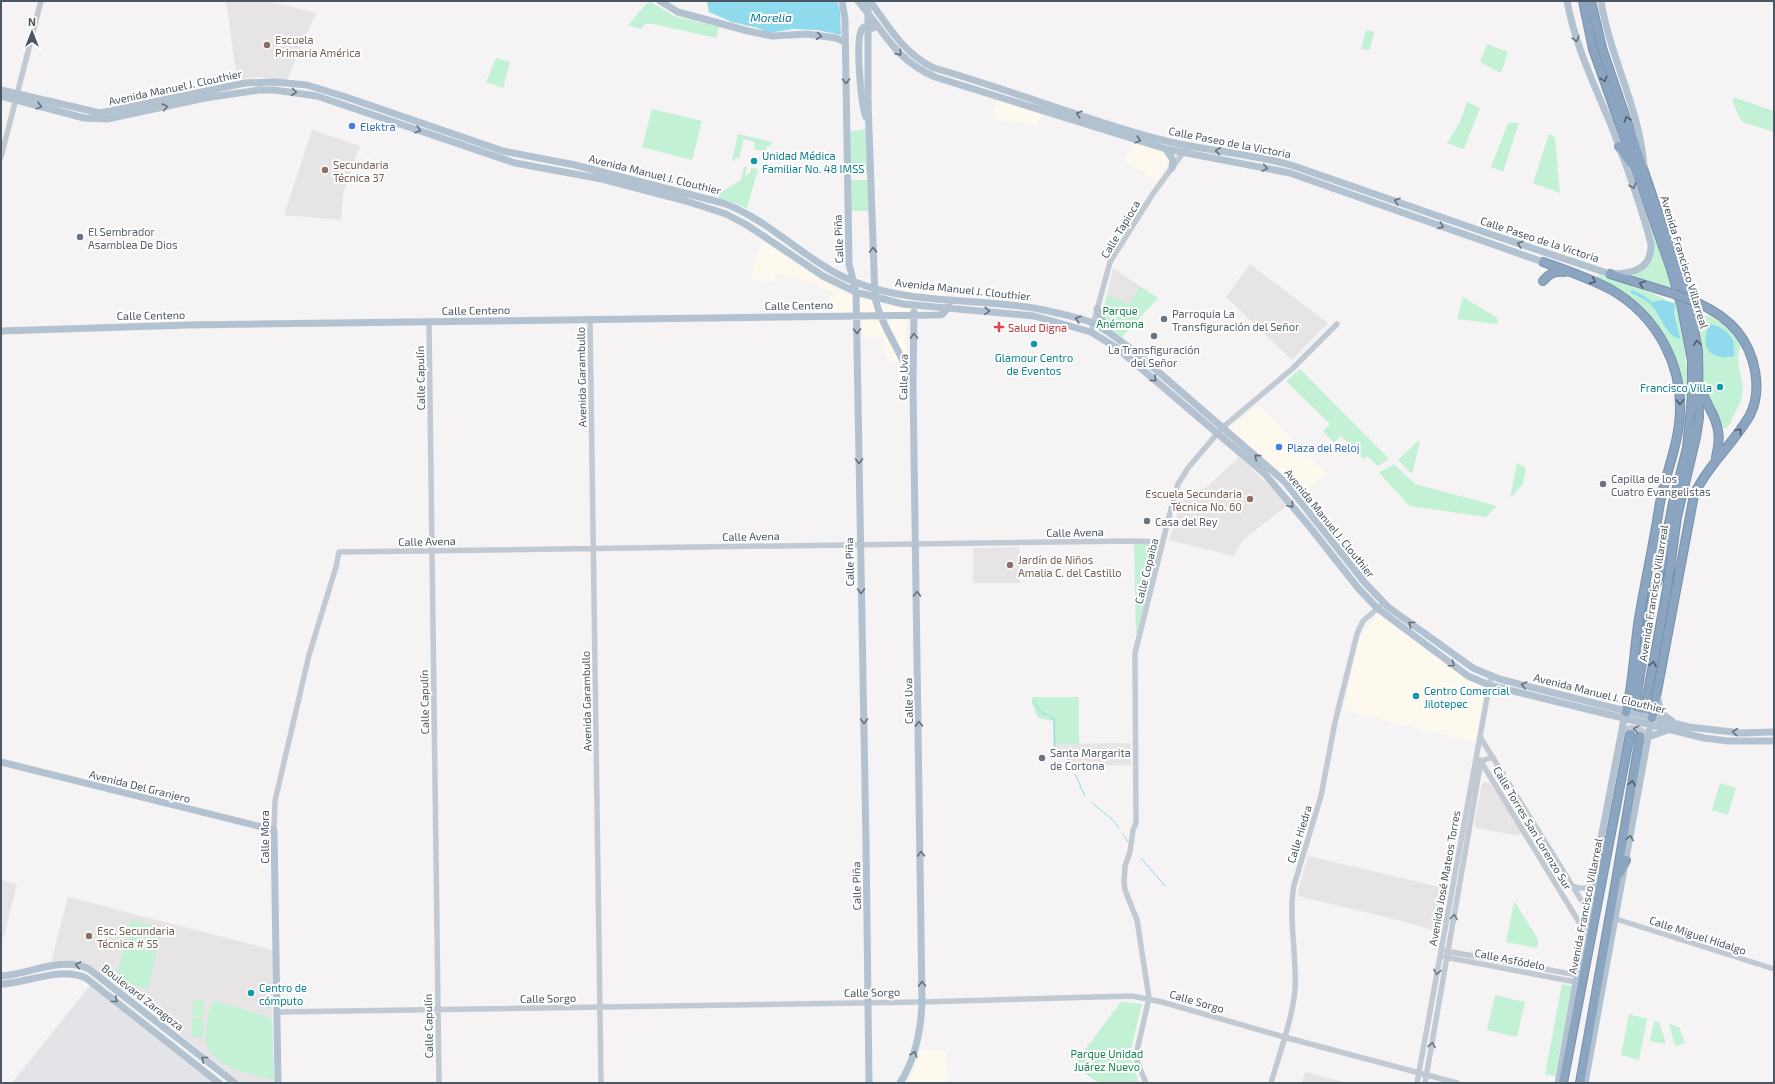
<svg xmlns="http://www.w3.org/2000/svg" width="1775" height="1084" viewBox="0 0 1775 1084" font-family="'Exo 2',sans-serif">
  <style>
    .commercial { fill: #fdf9ef }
    .education { fill: #e6e4e5 }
    .airport { fill: #e2e4e7 }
    .green { fill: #c3f1d5 }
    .water { fill: #90daee }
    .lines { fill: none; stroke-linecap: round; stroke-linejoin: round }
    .stream { stroke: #90daee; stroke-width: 1 }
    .highway-casing { stroke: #7690ad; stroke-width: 10 }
    .minor { stroke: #c1cad2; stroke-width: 5.5 }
    .major { stroke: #b3c2d1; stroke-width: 7 }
    .highway { stroke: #8ba5c1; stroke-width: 8 }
    .highway-bridge-casing { stroke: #7690ad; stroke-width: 10; stroke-linecap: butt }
    .major-bridge { stroke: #b3c2d1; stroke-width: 7 }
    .highway-bridge { stroke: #8ba5c1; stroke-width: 8 }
    .oneway { stroke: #64717d }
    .oneway2 { stroke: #505e6b }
    .oneway3 { stroke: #6e7983 }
    .education-dot { fill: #8d6e63; stroke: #fff; stroke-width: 1.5 }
    .shop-dot { fill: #3f7fe0; stroke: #fff; stroke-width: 1.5 }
    .culture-dot { fill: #0f9aa8; stroke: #fff; stroke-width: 1.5 }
    .worship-dot { fill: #6b7280; stroke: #fff; stroke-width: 1.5 }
    .health-dot { fill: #e0444e; stroke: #fff; stroke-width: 1.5 }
    .labels { text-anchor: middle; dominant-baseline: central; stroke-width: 4; stroke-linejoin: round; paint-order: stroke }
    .education-label { font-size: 11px; fill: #785e54; stroke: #fff; text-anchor: start }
    .street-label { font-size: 11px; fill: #4a5661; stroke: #fff }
    .shop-label { font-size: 11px; fill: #366cbe; stroke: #fff; text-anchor: start }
    .culture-label { font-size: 11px; fill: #0d838f; stroke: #fff; text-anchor: start }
    .worship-label { font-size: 11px; fill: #5b616d; stroke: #fff; text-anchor: start }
    .park-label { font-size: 11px; fill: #17864f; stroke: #fff }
    .health-label { font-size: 11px; fill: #be3a42; stroke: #fff; text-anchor: start }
    .water-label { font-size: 12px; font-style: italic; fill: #0c7c9b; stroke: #fff }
  </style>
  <rect width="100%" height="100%" fill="#f5f3f3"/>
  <path class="commercial" d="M998,100L1042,113L1037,126L992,119Z
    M1136,143L1166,152L1169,161L1157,181L1124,160Z
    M762,240L813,275L853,297L897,307L932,310V312H906L907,355L897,361H888V357H885L884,337H862V312L830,313V296L837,294L808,281L807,283L793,276L775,275V281L750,280L753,266H755Z
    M924,285L921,293H905L903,291V286Z
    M928,288L949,289V297L929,296Z
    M1259,405L1327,474L1299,495L1282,474L1229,428Z
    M1378,614L1462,675L1486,685L1475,742L1343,710L1358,640Z
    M920,1050L946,1051L947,1083H907L914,1072Z"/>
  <path class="education" d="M226,1H267L316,13L287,80L259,77L237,79Z
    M312,130L360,146L343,193L341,220L284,215Z
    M1250,264L1328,323L1292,360L1226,297Z
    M1113,268L1140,286L1129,304L1107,295Z
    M1239,457L1278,493L1288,505L1244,539L1239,546L1234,556L1169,540L1183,496L1207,487Z
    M1019,547L1020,583H973V548Z
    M1131,743V765L1074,766L1069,758L1053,747V744Z
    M1485,782L1490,783L1521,831L1520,836L1476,828L1474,824L1482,784Z
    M1308,856L1448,889L1440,933L1406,922L1298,896L1299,888Z
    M1,880L17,884L1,948Z
    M68,897L273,950L272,1018L274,1083H241L147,1008L91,966L78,961L51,962Z
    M1305,1072L1340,1081L1346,1083H1302Z"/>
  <path class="airport" d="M92,983L216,1083H12Z"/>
  <path class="green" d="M649,1L674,16L719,27L716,38L653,24H645L641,29L628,25Z
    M1366,30L1374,32L1370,50L1361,49Z
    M1487,44L1508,52L1501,73L1480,62Z
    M496,58L510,62L503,88L486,82Z
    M1733,97L1774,111V132L1742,122L1733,103Z
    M1467,102L1480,108L1464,149L1447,143L1460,122Z
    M652,109L702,121L692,160L642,147Z
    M1508,123H1519L1503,172L1491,167Z
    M865,129L868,151L869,174H848L849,132Z
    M738,134L772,142L770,147L767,146L765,154V152L754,149L755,142L744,139L739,158H735L734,161L732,160Z
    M1549,134L1555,137L1560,193L1533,183Z
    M744,167H747L745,176L750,173L751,168L758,169L747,208L715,196L741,180Z
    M849,180H869L870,211H850Z
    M1652,223L1669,277L1672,283V286L1669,288L1629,277C1658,264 1658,252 1649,224Z
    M1598,275L1634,285L1668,301L1677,303L1689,382V404L1685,403C1683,393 1682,383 1680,373C1669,327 1638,297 1596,277Z
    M1140,286L1158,298L1122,337L1110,329L1102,314L1107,295L1129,304Z
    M1463,297L1497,318L1498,322L1496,324L1457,319Z
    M1696,312C1714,317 1730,326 1741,341C1741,347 1738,352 1738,357C1738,370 1745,382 1742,397C1740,407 1732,414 1731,423L1725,429L1722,427L1704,391L1701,335Z
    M1300,369L1389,459L1378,466L1367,456L1364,459L1341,436L1334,443L1323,431L1330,424L1286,381Z
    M1418,441H1420L1412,474L1398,460Z
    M1517,463L1526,468L1523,484L1510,498Z
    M1394,464L1415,484L1497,506L1486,517L1410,506L1379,473Z
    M1134,543L1160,544L1136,636Z
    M1032,697H1079V744H1053V721L1038,718L1032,703Z
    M1720,783L1736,788L1728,815L1712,810Z
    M1514,902L1516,904L1538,939L1537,948L1506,942Z
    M131,920L162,928L148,989L115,981Z
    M1562,984L1572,986L1555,1076L1545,1074Z
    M1495,995L1525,1002L1517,1037L1487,1030Z
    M193,1000H204L203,1017L193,1016Z
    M213,1001L272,1018L274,1080C252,1074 209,1067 206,1040C205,1026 209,1013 213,1001Z
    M1121,1002L1142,1004L1130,1053L1139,1083H1099L1074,1066L1075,1063Z
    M1629,1014L1647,1019L1639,1060L1621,1055Z
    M192,1018L203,1019V1037H192Z
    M1654,1021L1659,1022L1666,1044L1650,1041Z
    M1669,1024L1679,1027L1685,1043L1675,1046Z"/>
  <path class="water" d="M707,1H837L840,10L841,35L817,30L793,29L769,33L758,28L732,22L709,12Z
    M1632,290L1643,295L1652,302L1663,300L1675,304L1674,314L1680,337L1679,339C1663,333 1661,313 1649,303C1644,299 1636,295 1630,292Z
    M1710,324C1721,326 1738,337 1733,350L1735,352L1733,357C1729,356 1727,358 1721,357C1702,354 1703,337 1710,324Z"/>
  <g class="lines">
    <path class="stream" d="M1033,700L1040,711L1054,719L1055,750L1072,762
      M1075,774L1085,796
      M1092,803L1112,819L1119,828
      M1123,834L1128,842
      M1141,858L1165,886"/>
    <g class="highway-casing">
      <path id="highway" d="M1583,1L1593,49L1671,269L1682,308L1692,361V397L1687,448L1673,503L1658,580L1653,593L1636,700
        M1591,1L1602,48L1680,277L1692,317L1698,351L1699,418L1696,437L1677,517L1667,589L1646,702
        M1619,146L1630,162
        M1543,262C1566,270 1589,278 1610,289C1658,316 1686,369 1679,424C1676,453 1663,480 1659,509C1653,548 1644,586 1638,625C1634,654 1633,683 1626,712
        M1610,274L1674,294
        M1543,281C1550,273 1554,271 1565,272
        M1701,389C1703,396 1707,402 1710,409C1719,425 1721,439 1716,457
        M1657,556L1660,530
        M1629,699C1634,710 1646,711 1655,704
        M1652,718L1694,495C1708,465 1734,443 1750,415C1763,389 1755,353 1737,331C1727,319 1713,310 1698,303
        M1597,865L1604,842
        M1620,873L1626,860
        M1563,1083L1630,734
        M1580,1083L1616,881L1640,736"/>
    </g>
    <path class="minor" d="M1,157L41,1
      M590,319L601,1083
      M429,321L439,1083
      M1091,332L1110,262L1152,195L1185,150
      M1621,732C1631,725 1642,727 1648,737
      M1480,737L1588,911
      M1480,760L1585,932
      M1481,761L1493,757
      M274,830L275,801L309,655L336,567L339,552L1132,541L1163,542
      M1573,886C1582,890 1589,889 1594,880
      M1616,919L1774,969
      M1446,951L1577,975
      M1445,957L1576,982
      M277,1012L922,1002L1132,996L1162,1002L1284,1037L1457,1083
      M1146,1083L1138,1064L1136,1055L1149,998L1137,920L1125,890L1124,882L1125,866L1130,852L1133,830L1136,823L1135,661V653L1174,497L1178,484L1188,468L1222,428L1292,369L1337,324
      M1271,1083C1279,1055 1293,1017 1295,989C1297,955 1288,917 1294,885L1321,796L1335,722L1357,634L1363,621L1384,603
      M1417,1083L1491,676
      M1425,1083L1481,761"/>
    <path class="major" d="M660,1L678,12L748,31L772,36L807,34L836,38L845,42
      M842,1L845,19L849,264L856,292L866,842L869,1083
      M858,1C884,31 895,60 935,77L1166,149L1290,173L1543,262
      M870,1C889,27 904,54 934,68C1008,89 1080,118 1154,138C1200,151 1248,152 1294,166L1487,233L1610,274C1631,274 1652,270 1651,244C1641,204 1626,164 1611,125C1594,84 1575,45 1567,1
      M1601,1C1610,58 1640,109 1644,167
      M1,90L100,113L245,83L274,82L307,85L346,97L503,151L575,165L723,203C772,221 807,263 855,282C917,307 992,296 1057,313C1070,316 1084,319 1095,324C1111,333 1125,344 1140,356L1269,468L1285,482L1365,583L1388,607L1473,668L1499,679L1689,727L1741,733L1774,732
      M1,96L84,118L107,119L205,98L259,90H274L317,96L515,163L602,179L686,201L726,214L747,225L823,276L856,292L903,304L1034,316L1091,332L1117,348L1264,473L1309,526L1358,588L1377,608L1468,676L1489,685L1704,738L1728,741H1774
      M868,101L875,298C882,327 901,352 912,380
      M866,117C861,105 855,39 862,29C865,25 869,26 873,28
      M1166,149L1173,160L1172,168
      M1097,309L1108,332
      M1,331L188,325L939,315L943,314L949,306
      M1657,695L1661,713L1672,721
      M1648,737L1668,730
      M1,762L274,830L278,1083
      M1599,849L1625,714
      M1,976C30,974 61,956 89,969L235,1083
      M1,984C28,983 60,966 86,978L219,1083
      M900,1083C916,1058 921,1031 922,1002L913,384L914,312
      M1558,1083L1598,859
      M1585,1083L1651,721"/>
    <use href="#highway" class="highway"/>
    <g class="highway-bridge-casing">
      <path id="highway-bridge" d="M1674,294L1698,303"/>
    </g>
    <path class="major-bridge" d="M867,1L868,10V101"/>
    <use href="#highway-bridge" class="highway-bridge"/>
  </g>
  <defs><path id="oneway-chevron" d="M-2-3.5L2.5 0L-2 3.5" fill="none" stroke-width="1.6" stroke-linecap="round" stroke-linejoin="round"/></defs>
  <g class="oneway">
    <use href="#oneway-chevron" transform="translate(819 36) rotate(7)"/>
    <use href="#oneway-chevron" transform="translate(1576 39) rotate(73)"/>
    <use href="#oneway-chevron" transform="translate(899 53) rotate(49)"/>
    <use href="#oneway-chevron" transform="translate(846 81) rotate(89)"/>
    <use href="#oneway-chevron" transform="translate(294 92) rotate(7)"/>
    <use href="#oneway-chevron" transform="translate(39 106) rotate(15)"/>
    <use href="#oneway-chevron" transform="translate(165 107) rotate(-13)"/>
    <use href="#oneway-chevron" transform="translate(1079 114) rotate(-163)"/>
    <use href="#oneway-chevron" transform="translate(418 130) rotate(19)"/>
    <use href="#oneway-chevron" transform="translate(1138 140) rotate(17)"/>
    <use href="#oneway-chevron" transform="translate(1218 151) rotate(-172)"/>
    <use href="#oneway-chevron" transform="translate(1265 168) rotate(11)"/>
    <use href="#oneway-chevron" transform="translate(1633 186) rotate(71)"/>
    <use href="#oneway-chevron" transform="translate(1397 201) rotate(-161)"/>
    <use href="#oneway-chevron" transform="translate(1441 226) rotate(20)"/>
    <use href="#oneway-chevron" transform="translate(1520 244) rotate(-162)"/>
    <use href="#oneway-chevron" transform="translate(873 250) rotate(-92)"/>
    <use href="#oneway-chevron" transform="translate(987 311) rotate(4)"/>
    <use href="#oneway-chevron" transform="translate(1078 319) rotate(-163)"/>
    <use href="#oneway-chevron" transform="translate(857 331) rotate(89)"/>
    <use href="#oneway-chevron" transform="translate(914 336) rotate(-91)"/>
    <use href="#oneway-chevron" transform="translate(1154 379) rotate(41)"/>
    <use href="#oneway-chevron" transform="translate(1257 457) rotate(-140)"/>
    <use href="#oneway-chevron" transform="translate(859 461) rotate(89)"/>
    <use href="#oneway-chevron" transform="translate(1291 505) rotate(50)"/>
    <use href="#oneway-chevron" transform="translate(861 591) rotate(89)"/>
    <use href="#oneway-chevron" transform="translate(917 594) rotate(-91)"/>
    <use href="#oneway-chevron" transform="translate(1411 624) rotate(-144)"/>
    <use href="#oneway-chevron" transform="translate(1452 664) rotate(35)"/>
    <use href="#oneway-chevron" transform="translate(1524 685) rotate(-167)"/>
    <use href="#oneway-chevron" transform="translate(864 721) rotate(89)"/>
    <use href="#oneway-chevron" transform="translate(919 724) rotate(-91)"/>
    <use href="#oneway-chevron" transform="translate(1735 732) rotate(-175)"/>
    <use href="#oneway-chevron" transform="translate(1630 838) rotate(-80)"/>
    <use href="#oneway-chevron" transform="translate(921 854) rotate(-91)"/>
    <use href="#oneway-chevron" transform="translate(78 965) rotate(-169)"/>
    <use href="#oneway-chevron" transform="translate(922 984) rotate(-91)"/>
    <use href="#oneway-chevron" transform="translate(115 1000) rotate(38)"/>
    <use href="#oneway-chevron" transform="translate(914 1054) rotate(-71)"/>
    <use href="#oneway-chevron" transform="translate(204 1059) rotate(-142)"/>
  </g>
  <g class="oneway2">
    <use href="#oneway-chevron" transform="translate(1604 79) rotate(71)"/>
    <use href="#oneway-chevron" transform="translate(1627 119) rotate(-109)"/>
    <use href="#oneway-chevron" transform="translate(1593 281) rotate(24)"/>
    <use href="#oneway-chevron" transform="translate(1642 284) rotate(-162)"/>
    <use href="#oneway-chevron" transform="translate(1697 343) rotate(-97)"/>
    <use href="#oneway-chevron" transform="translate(1680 402) rotate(88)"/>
    <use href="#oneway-chevron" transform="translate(1739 431) rotate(-54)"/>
    <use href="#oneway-chevron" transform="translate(1653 664) rotate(-79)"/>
    <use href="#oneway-chevron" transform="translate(1632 783) rotate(-80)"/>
  </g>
  <g class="oneway3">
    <use href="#oneway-chevron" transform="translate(1636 729) rotate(-169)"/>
    <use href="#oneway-chevron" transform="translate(1454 917) rotate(-80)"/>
    <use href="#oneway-chevron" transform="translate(1437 972) rotate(100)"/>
    <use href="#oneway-chevron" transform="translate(1432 1045) rotate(-80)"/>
  </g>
  <g class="education-dot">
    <circle cx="267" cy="45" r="4"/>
    <circle cx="325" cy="170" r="4"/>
    <circle cx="1250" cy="499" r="4"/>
    <circle cx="1010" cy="565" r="4"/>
    <circle cx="89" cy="936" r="4"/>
  </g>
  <g class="shop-dot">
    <circle cx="352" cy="126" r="4"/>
    <circle cx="1279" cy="447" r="4"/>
  </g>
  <g class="culture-dot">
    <circle cx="754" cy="161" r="4"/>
    <circle cx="1034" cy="344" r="4"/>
    <circle cx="1720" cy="387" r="4"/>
    <circle cx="1416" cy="696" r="4"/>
    <circle cx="251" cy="993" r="4"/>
  </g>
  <g class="worship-dot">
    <circle cx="80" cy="237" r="4"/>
    <circle cx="1164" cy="319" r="4"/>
    <circle cx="1154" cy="336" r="4"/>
    <circle cx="1603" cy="484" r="4"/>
    <circle cx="1147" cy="521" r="4"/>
    <circle cx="1042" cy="758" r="4"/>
  </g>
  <path class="health-dot" d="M997 321h4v4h4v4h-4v4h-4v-4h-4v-4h4z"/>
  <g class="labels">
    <g class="education-label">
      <text x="275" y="39">Escuela<tspan x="275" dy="13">Primaria América</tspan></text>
      <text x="333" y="164">Secundaria<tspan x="333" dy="13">Técnica 37</tspan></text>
      <text x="1242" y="493" text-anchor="end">Escuela Secundaria<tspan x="1242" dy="13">Técnica No. 60</tspan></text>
      <text x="1018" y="559">Jardín de Niños<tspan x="1018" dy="13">Amalia C. del Castillo</tspan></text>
      <text x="97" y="930">Esc. Secundaria<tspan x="97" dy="13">Técnica # 55</tspan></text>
    </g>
    <g class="street-label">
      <text transform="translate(175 87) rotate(-12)">Avenida Manuel J. Clouthier</text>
      <text transform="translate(1230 142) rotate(11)">Calle Paseo de la Victoria</text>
      <text transform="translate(655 174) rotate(14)">Avenida Manuel J. Clouthier</text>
      <text transform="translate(1120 229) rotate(-59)">Calle Tapioca</text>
      <text transform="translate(838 239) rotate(-92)">Calle Piña</text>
      <text transform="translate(1540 239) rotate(18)">Calle Paseo de la Victoria</text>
      <text transform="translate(1685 262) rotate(73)">Avenida Francisco Villarreal</text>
      <text transform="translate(963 289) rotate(6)">Avenida Manuel J. Clouthier</text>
      <text transform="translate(799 305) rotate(-1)">Calle Centeno</text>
      <text transform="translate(476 310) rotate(-1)">Calle Centeno</text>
      <text transform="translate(151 315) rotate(-1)">Calle Centeno</text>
      <text transform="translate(581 377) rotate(-91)">Avenida Garambullo</text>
      <text transform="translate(903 377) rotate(-89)">Calle Uva</text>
      <text transform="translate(420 378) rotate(-91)">Calle Capulín</text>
      <text transform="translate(1330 523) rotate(51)">Avenida Manuel J. Clouthier</text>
      <text transform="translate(1075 532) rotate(-1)">Calle Avena</text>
      <text transform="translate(751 536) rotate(-1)">Calle Avena</text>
      <text transform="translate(427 541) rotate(-1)">Calle Avena</text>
      <text transform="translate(849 562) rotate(-91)">Calle Piña</text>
      <text transform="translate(1146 571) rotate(-76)">Calle Copaiba</text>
      <text transform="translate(1653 593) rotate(-81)">Avenida Francisco Villarreal</text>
      <text transform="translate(1600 693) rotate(14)">Avenida Manuel J. Clouthier</text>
      <text transform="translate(586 701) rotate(-91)">Avenida Garambullo</text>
      <text transform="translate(908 701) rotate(-91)">Calle Uva</text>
      <text transform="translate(424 702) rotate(-91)">Calle Capulín</text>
      <text transform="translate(140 786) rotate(14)">Avenida Del Granjero</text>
      <text transform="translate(1533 828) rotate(59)">Calle Torres San Lorenzo Sur</text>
      <text transform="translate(1299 834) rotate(-73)">Calle Hiedra</text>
      <text transform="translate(264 837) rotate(-90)">Calle Mora</text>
      <text transform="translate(1444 878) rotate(-80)">Avenida José Mateos Torres</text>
      <text transform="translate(856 886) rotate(-91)">Calle Piña</text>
      <text transform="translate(1585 906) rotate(-79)">Avenida Francisco Villarreal</text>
      <text transform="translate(1698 935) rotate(18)">Calle Miguel Hidalgo</text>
      <text transform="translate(1510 959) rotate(11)">Calle Asfódelo</text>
      <text transform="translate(872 992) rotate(-1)">Calle Sorgo</text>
      <text transform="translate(143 997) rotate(38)">Boulevard Zaragoza</text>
      <text transform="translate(548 998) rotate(-1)">Calle Sorgo</text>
      <text transform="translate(1197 1001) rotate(16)">Calle Sorgo</text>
      <text transform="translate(428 1026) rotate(-91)">Calle Capulín</text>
    </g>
    <g class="shop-label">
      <text x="360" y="126">Elektra</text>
      <text x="1287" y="447">Plaza del Reloj</text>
    </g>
    <g class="culture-label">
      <text x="762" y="155">Unidad Médica<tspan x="762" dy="13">Familiar No. 48 IMSS</tspan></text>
      <text x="1034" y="357" text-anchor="middle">Glamour Centro<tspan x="1034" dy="13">de Eventos</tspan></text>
      <text x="1712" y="387" text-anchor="end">Francisco Villa</text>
      <text x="1424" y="690">Centro Comercial<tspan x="1424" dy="13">Jilotepec</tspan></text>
      <text x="259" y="987">Centro de<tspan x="259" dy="13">cómputo</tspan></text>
    </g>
    <g class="worship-label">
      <text x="88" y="231">El Sembrador<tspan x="88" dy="13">Asamblea De Dios</tspan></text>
      <text x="1172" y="313">Parroquia La<tspan x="1172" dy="13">Transfiguración del Señor</tspan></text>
      <text x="1154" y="349" text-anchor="middle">La Transfiguración<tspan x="1154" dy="13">del Señor</tspan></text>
      <text x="1611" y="478">Capilla de los<tspan x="1611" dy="13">Cuatro Evangelistas</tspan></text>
      <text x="1155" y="521">Casa del Rey</text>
      <text x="1050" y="752">Santa Margarita<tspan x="1050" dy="13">de Cortona</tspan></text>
    </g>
    <g class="park-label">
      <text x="1120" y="310">Parque<tspan x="1120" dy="13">Anémona</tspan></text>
      <text x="1107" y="1053">Parque Unidad<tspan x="1107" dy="13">Juárez Nuevo</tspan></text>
    </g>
    <g class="health-label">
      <text x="1008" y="327">Salud Digna</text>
    </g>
    <g class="water-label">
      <text x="771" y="17">Morelia</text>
    </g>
  </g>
  <rect width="1775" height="1084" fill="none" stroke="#4a5661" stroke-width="4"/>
  <g transform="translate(32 32)" stroke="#ffffff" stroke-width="3" paint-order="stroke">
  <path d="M0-3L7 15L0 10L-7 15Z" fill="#4a5661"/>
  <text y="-6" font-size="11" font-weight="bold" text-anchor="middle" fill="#4a5661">N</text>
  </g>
</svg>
